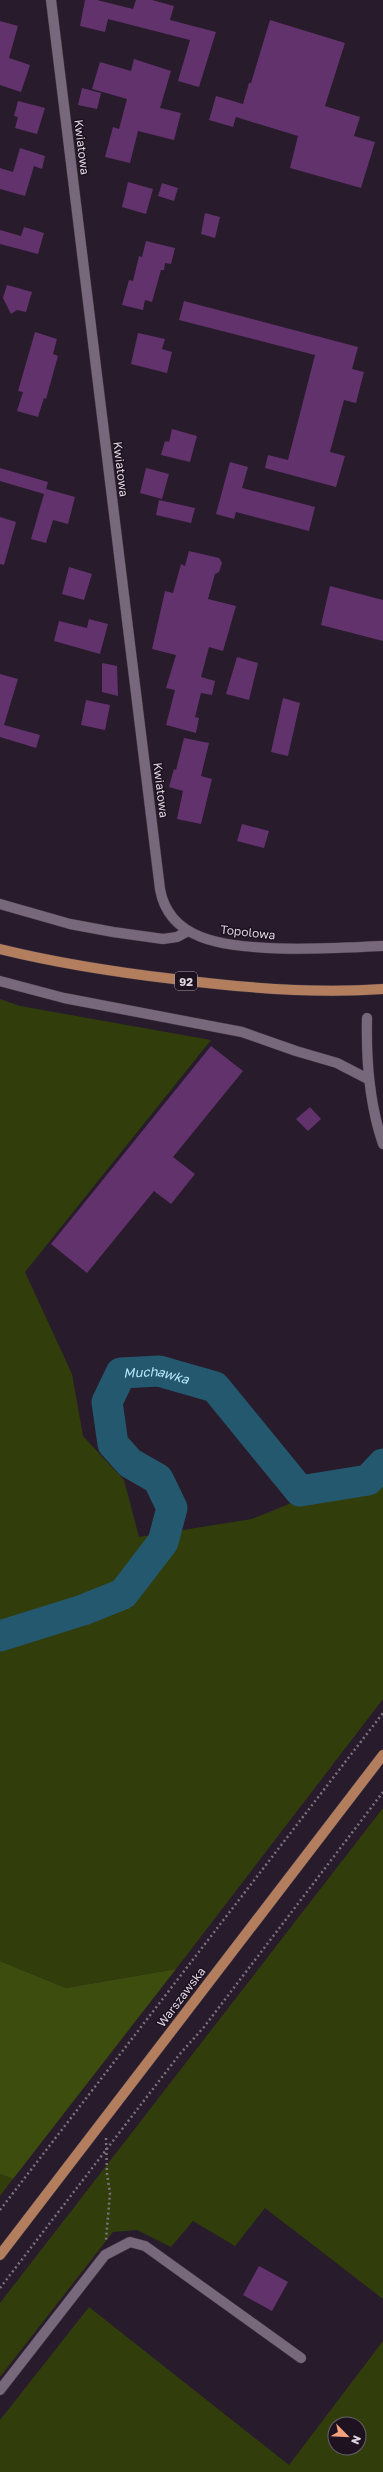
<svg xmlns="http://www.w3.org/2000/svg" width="383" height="2472" viewBox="0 0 383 2472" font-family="'Golos Text',sans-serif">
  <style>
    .green { fill: #313e0c; fill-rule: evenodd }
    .forest { fill: #3d4d0e }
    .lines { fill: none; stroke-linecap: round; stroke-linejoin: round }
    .river { stroke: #24586e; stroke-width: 31 }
    .building { fill: #62326d }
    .minor-casing { stroke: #423744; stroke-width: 11 }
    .major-casing { stroke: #423744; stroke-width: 11 }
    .path { stroke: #7c717e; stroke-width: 2.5; stroke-dasharray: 2 3; stroke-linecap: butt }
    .minor { stroke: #78687c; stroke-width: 10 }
    .major { stroke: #b27e5e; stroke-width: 10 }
    .labels { text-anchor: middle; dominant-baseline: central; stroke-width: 3; stroke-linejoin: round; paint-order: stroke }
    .shield { fill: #1e1221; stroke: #a49aa6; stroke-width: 1 }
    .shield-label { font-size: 11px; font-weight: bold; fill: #ddd4df }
    .street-label { font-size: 12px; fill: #ddd4df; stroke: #1e1221 }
    .water-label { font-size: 13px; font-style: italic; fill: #b8e6fc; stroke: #1e1221 }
  </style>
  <rect width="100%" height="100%" fill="#281b2b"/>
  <path class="green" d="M0,999L20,1006L211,1040L25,1272L72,1374L83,1436L124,1480L139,1537L252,1519L333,1486L383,1483V1699L176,1969L66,1988L0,1961Z
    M383,1808V2299L265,2208L235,2246L193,2221L171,2247L137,2230L113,2232L0,2377V2303Z
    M0,2174L13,2179L0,2196Z
    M89,2307L289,2465L383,2341V2472H0V2420ZM335,2424H359V2448H335Z"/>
  <path class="forest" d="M0,1961L66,1988L176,1969L13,2179L0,2174Z"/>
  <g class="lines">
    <path class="river" id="s1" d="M0,1636L83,1610L123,1594L163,1542L172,1508L158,1479L130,1463L113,1444L107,1402L121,1373L159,1371L215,1387L300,1491L368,1480L383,1464"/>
  </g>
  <path class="building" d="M85,0H97L133,9L136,0H152L174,6L170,20L216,32L199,87L178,81L190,40L108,19L105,32L80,26Z
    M270,20L345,43L325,106L360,117L354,136L375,142L361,188L290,168L298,136L236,117L233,127L209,120L216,96L243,104L249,83H251Z
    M0,21L18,26L9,58L30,65L21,92L0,85Z
    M134,59L171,71L160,108L181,113L174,140L138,131L130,163L105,157L113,127L119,129L127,99L92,89L100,62L131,71Z
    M82,88L101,93L97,109L78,105Z
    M18,101L45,108L37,134L15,128L18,117L14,116Z
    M20,148L45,156L42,169L34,166L25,196L0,189V168L13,172Z
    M128,182L153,189L146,214L122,207Z
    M162,183L178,188L174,201L158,196Z
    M205,213L220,217L215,238L201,234Z
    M24,227L44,233L38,254L0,244V230L21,236Z
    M146,241L175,248L171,264L165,263L164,270H161L152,302L145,300L143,310L122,305L129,280L133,281L139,256L142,257Z
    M7,285L32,292L26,312L17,310L11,314L3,298Z
    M184,301L358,347L352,369L364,372L356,403L344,400L330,452L345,456L336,487L265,468L268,455L288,460L315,355L179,320Z
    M35,332L57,339L53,354L58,356L46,399L44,398L38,417L17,411L23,392L18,391Z
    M138,333L165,339L162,349L172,352L167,373L131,364Z
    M172,429L197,436L190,462L161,455L165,441L169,442Z
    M230,462L248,467L242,488L315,507L309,531L236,512L234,519L216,514Z
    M0,468L48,482L46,489L75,497L68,524L53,520L46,543L31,539L44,494L0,481Z
    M146,468L169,474L162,499L140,493Z
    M159,500L195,508L191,523L156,515Z
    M0,517L16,522L4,565L0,564Z
    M189,551L219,558L222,563L219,572L215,574L208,599L236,606L223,651L209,647L201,677L215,681L212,695L201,693L195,717L199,718L196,733L166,725L175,690L166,688L176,655L152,649L165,591L173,593L181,564L185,566Z
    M69,567L92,574L84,600L62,594Z
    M330,586L383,600V641L321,625Z
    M89,619L108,624L100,654L54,641L59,621L87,628Z
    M237,657L258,663L249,700L226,694Z
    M102,663L117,666L118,696L102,692Z
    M0,674L18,679L4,725L40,735L36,748L0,737Z
    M283,698L300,703L288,756L271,752Z
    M86,700L110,705L105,730L81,725Z
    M184,738L209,743L201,776L212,779L201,824L177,819L183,791L169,787L174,769L176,770Z
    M242,824L269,831L264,848L237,841Z
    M211,1046L243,1071L173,1157L195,1174L171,1204L154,1191L87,1273L51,1244Z
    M310,1107L321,1119L308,1131L296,1119Z
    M259,2266L288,2282L272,2311L243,2295Z"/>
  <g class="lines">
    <g class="minor-casing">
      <path id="minor" d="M51,0L160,889C169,941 224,945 267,948C306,950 344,948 383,946
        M0,904L70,924L113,932L163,939L177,937L188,931
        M0,981L64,998L242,1032L296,1051L337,1063L368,1079
        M367,1018C366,1060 369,1103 383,1144
        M0,2390L105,2255L130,2242L145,2246L301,2358"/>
    </g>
    <g class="major-casing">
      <path id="major" d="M0,949C57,963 115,972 174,979C243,988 313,994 383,989
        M0,2255L383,1755"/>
    </g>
    <path class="path" d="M106,2138L107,2174L110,2193L106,2240
      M0,2210L383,1713
      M0,2288L179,2055L204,2027L383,1792"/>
    <use href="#minor" class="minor"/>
    <use href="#major" class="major"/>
  </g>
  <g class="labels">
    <rect class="shield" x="175" y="972" width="22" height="18" rx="3"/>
    <g class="shield-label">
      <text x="186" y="981">92</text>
    </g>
    <g class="street-label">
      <text transform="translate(82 147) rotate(83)">Kwiatowa</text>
      <text transform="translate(121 469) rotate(83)">Kwiatowa</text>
      <text transform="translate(161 790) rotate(83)">Kwiatowa</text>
      <text transform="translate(248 932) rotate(6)">Topolowa</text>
      <text transform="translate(181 1997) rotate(-53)">Warszawska</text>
    </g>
    <g class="water-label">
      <text stroke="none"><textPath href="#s1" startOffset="431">Muchawka</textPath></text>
    </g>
  </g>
  <g transform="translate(347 2436) rotate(114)"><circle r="19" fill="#1e1221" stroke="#6a606d"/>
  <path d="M0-3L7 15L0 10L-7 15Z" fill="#f1a17c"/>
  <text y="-6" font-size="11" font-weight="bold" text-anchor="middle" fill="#ddd4df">N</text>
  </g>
</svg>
